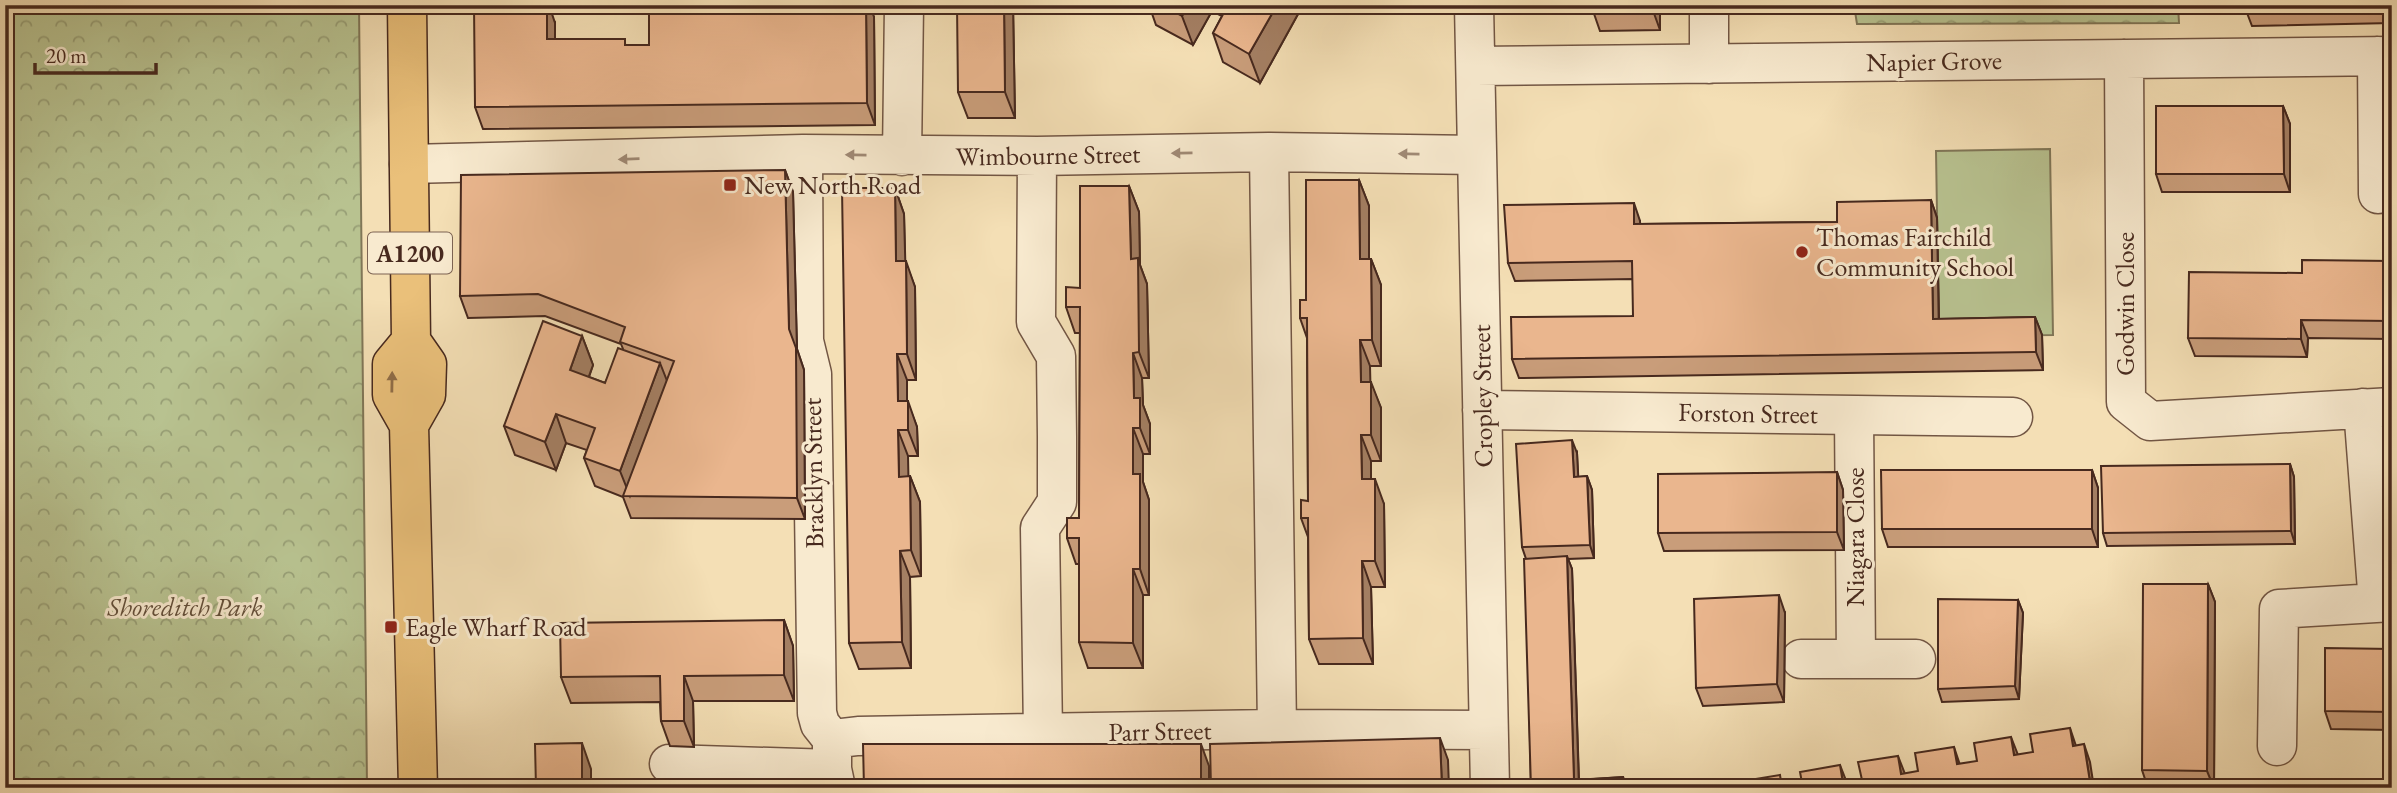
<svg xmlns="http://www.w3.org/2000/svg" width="2397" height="793" viewBox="0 0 2397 793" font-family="'EB Garamond',serif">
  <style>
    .green { fill: #b8c290; stroke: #807657; stroke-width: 2 }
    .forest { fill: url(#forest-crowns); stroke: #807657; stroke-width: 2 }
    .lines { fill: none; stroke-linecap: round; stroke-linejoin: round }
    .minor-casing { stroke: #725644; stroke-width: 41 }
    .major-casing { stroke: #47291e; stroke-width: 41 }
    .minor { stroke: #f8eacf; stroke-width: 38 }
    .major { stroke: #eac07a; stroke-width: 38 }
    .wall { fill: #c99d7a; stroke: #47291e; stroke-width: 2 }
    .shaded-wall { fill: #a47f63; stroke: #47291e; stroke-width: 2 }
    .building { fill: #eab68e; stroke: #47291e; stroke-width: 2 }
    .oneway { fill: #a08a76 }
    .oneway2 { fill: #906d47 }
    .poi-dot { fill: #8f2418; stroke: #f8eacf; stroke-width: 2.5 }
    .labels { text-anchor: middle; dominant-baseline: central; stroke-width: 6; stroke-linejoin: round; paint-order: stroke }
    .shield { fill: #f8eacf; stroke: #7c6353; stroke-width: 2 }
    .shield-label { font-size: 24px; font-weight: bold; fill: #47291e }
    .street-label { font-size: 26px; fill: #47291e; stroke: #f8eacf }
    .poi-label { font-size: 26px; fill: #47291e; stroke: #f8eacf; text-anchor: start }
    .park-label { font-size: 26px; font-style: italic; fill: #634f3a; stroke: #f8eacf }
  </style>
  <defs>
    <pattern id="forest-crowns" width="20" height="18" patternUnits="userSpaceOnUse" patternTransform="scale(1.75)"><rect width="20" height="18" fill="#b8c290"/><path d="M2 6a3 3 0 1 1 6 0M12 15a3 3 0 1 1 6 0" fill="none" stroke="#979e75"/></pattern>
  </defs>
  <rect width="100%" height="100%" fill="#f4dfb5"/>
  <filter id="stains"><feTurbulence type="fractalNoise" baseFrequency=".00286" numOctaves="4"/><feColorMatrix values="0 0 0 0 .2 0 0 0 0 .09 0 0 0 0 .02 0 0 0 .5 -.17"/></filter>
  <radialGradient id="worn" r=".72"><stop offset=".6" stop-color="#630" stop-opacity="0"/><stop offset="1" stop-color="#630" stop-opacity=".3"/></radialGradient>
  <path class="green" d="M2050,149L2053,335L1939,337L1936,151Z"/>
  <path class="forest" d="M5,5H359L367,788H5Z
    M1854,5H2178L2179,23L1857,24Z"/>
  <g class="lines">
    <g class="minor-casing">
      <path id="minor" d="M1474,5L1490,788
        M2377,56L2378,194
        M2124,59L2126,402L2150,421L2392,407
        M1709,64V5
        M1476,66L2392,56
        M1269,152L1277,729
        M803,154L804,341L812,374L817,713L820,724L832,739V769L836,788
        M902,156L904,5
        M1037,156L1036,322L1056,356L1057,437V502L1040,528L1043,734
        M409,164L803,154L1037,156L1269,152L1477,155
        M2363,408L2378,603
        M1482,410L2013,417
        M1854,415L1856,659
        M1801,659H1916
        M832,739L858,736L1277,729L1488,730
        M2277,746L2279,609L2392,602
        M669,764L832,769"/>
    </g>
    <g class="major-casing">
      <path id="major" d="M407,5L411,341L427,364L426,395L409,425
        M411,341L392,364V395L409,425L418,788"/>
    </g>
    <use href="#minor" class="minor"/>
    <use href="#major" class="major"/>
  </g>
  <path class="wall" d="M1013,5L1015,118H968L958,92Z
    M1149,5H1303L1260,83L1223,62L1213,33L1222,16L1212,11L1193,45L1156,25Z
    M1591,5H1660V30L1600,31Z
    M2244,5H2392V23L2252,26Z
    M874,17L875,125L483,129L475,107L555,23V39L627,45H649Z
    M2283,106L2290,124V192H2162L2156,174Z
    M785,170L793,192L797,349L804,370L805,519L631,518L623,497L595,486L584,458L587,450L566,443L556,470L515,455L504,426L582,336L593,365L589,377L605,383L623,349L621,344L545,316L468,318L460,296Z
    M1359,180L1369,206V259H1371L1381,285V366H1370V382L1381,408V461H1371V479L1384,504L1385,587H1371L1373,664H1319L1309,639L1308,537L1301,518L1308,501L1307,338L1300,318L1306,300Z
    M1129,186L1139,212L1140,265L1147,284L1149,378H1142L1143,405L1150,424V454H1143V482L1149,500V595H1143V668H1088L1079,642V564H1076L1067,538L1079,518L1080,333H1075L1066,307L1080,288Z
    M895,188L904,214L905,261L915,287L916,380H907V401L917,427L918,456H908V476H910L920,502L921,576L910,577L911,668L859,669L849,643Z
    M1931,200L1937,218L1939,319L2035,317L2042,335L2043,370L1519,378L1512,359L1633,316V279L1515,281L1508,263L1640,221V224L1837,222Z
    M2392,261V339L2308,338L2307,357L2195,356L2188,338L2302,273Z
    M1577,453L1578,477L1587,476L1592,490L1594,558L1568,559L1572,569L1579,780L1623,777L1627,788H1531L1526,559L1522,547Z
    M2290,464L2294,477L2295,544L2107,546L2103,533Z
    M2092,470L2098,488V547H1888L1882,529Z
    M1837,472L1843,490L1844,550L1664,551L1658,533Z
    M2208,584L2215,602L2214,788H2148L2142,770Z
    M2018,600L2023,613L2019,699L1942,702L1938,689Z
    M1785,613L1784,702L1703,706L1696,688Z
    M784,620L793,646L794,701H693L694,747L670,746L661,721L660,702L571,703L561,677Z
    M2392,649V730L2331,729L2325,711Z"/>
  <path class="shaded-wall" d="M547,5H549L555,23V61L547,39Z
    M866,5H870L874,17L875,125L867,103Z
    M1004,5H1013L1015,118L1005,92Z
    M1188,5H1210L1212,11L1193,45L1182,16Z
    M1277,5H1303L1260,83L1249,54Z
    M1651,5H1660V30Z
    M2283,106L2290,124V192L2284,174Z
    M785,170L793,192L797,349L804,370L805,519L797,498L789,329Z
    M1359,180L1369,206V285L1360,259Z
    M1129,186L1139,212L1140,265L1147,284L1149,378L1139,352L1131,259Z
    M895,188L904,214L906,287L896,261Z
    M1931,200L1937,218L1939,337L1933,319Z
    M1634,203L1640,221L1641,242L1634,224Z
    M1371,259L1381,285V366L1372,340Z
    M906,261L915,287L916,380L907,354Z
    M2035,317L2042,335L2043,370L2036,352Z
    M2301,320L2308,338L2307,357L2301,339Z
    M582,336L593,365L581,398L570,370Z
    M1360,340L1370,366L1371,408L1361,382Z
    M1133,353L1142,378L1143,405L1150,424V454L1140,428L1134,398Z
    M897,354L907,380V427L898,401Z
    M660,363L671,391L630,496L620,471Z
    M1371,382L1381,408V461L1371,435Z
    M908,401L917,427L918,456L908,430Z
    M556,414L566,443L556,470L545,442Z
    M1133,428L1143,454V482L1149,500V595L1140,569L1133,474Z
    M898,430L908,456L909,502L899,477Z
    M1361,435L1371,461V505L1362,479Z
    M1572,440L1577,453L1579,490L1574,477Z
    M2290,464L2294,477L2295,544L2291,531Z
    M2092,470L2098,488V547L2092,529Z
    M1837,472L1843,490L1844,550L1837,532Z
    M910,476L920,502L921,576L911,550Z
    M1587,476L1592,490L1594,558L1590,545Z
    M1375,479L1384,504L1385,587L1375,561Z
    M900,551L910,577L911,668L902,642Z
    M1567,556L1572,569L1579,788L1574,780Z
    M1362,561L1371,587L1373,664L1363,638Z
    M1133,569L1143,595V668L1133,643Z
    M2208,584L2215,602L2214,788L2207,771Z
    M1779,595L1785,613L1784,702L1777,684Z
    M2018,600L2023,613L2019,699L2015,686Z
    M784,620L793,646L794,701L784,675Z
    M684,676L693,701L694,747L684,721Z
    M2070,728L2076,746H2073Z
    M2011,737L2018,755H2014Z
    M1440,738L1448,760L1449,788H1442Z
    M582,743L591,769V788H582Z
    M1201,744L1209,766V788H1201Z
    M2084,744L2090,762L2094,788H2091Z
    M1954,747L1960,765L1957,764Z
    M1898,756L1905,774H1901Z
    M1840,765L1847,783H1843Z
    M1623,777L1627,788H1622Z"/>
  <path class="building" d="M474,5H547V39H625V45H649V5H866L867,103L475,107Z
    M957,5H1004L1005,92H958Z
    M1162,5H1188L1182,16Z
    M1228,5H1277L1249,54L1213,33Z
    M2156,106H2283L2284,174H2156Z
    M785,170L789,329L796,348L797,498L623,496L674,361L620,342L625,327L538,294L460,296L461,175Z
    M1306,180H1359L1360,259H1371L1372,340H1360L1361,382H1371V435H1361L1362,479H1375V561H1362L1363,638L1309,639L1308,518H1301V500L1308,501L1307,318H1300V300H1306Z
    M1080,186H1129L1131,259L1138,258L1139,352L1133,353L1134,398H1140V428H1133V474H1140V569H1133V643L1079,642V538H1067V518H1079L1080,307H1066V287L1080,288Z
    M842,188H895L896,261H906L907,354H897L898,401H908V430H898L899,477L910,476L911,550L900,551L902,642L849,643Z
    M1931,200L1933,319L2035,317L2036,352L1512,359L1511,317L1633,316L1632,261L1508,263L1504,205L1634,203V224L1837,222V202Z
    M2302,260L2392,261V321L2301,320V339L2188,338L2189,272L2302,273Z
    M543,321L582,336L570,370L605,383L618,348L660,363L620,471L584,458L595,428L556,414L545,442L504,426Z
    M1572,440L1574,477L1587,476L1590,545L1522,547L1516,444Z
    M2290,464L2291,531L2103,533L2101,466Z
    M1881,470H2092V529H1882Z
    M1837,472V532L1658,533V474Z
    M1567,556L1574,780L1623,777L1622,788H1531L1524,559Z
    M2143,584H2208L2207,771L2142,770Z
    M1779,595L1777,684L1696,688L1694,599Z
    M1938,599L2018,600L2015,686L1938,689Z
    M784,620V675L684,676V721H661L660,676L561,677L560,623Z
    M2325,648L2392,649V712L2325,711Z
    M2070,728L2073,746L2084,744L2091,788H1803L1800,772L1840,765L1843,783L1862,780L1858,762L1898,756L1901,774L1918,771L1915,753L1954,747L1957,764L1977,761L1974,743L2011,737L2014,755L2033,752L2030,734Z
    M1440,738L1442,788H1211L1210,744Z
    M582,743V788H536L535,744Z
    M863,744H1201V788H864Z
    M1780,775L1782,788H1744L1743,781Z
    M1723,784V788H1700L1702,787Z"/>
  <defs><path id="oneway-solid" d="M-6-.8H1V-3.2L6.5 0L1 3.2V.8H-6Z" transform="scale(1.75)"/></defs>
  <g class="oneway">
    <use href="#oneway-solid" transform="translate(1182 153) rotate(179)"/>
    <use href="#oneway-solid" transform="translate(1409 154) rotate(-179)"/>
    <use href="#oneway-solid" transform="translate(856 155) rotate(-179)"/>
    <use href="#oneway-solid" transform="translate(629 159) rotate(178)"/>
  </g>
  <use class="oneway2" href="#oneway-solid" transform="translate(392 382) rotate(-89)"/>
  <g class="poi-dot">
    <rect x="723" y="178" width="14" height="14" rx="3.5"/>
    <circle cx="1802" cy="252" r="7"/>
    <rect x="384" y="620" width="14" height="14" rx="3.5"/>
  </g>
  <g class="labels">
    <rect class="shield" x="368" y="232.5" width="84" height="41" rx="5"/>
    <g class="shield-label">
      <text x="410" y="253">A1200</text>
    </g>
    <g class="street-label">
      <text transform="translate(1934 61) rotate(-1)">Napier Grove</text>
      <text transform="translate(1048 155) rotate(-1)">Wimbourne Street</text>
      <text transform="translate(2125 304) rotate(-90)">Godwin Close</text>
      <text transform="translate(1482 396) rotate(-91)">Cropley Street</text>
      <text transform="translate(1748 413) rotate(1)">Forston Street</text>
      <text transform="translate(813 473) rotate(-91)">Bracklyn Street</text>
      <text transform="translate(1855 537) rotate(-90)">Niagara Close</text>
      <text transform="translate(1160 731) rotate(-1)">Parr Street</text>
    </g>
    <g class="poi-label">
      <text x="744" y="185">New North Road</text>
      <text x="1816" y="237">Thomas Fairchild<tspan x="1816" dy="30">Community School</tspan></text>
      <text x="405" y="627">Eagle Wharf Road</text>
    </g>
    <g class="park-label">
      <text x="185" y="607">Shoreditch Park</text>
    </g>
  </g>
  <rect width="2397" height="793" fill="none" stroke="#f4dfb5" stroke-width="28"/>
  <rect x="7" y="7" width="2383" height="779" fill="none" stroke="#47291e" stroke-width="3.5"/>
  <rect x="14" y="14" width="2369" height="765" fill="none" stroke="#47291e" stroke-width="2"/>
  <path d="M35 63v10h121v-10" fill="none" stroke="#47291e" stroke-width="3.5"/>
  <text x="46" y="63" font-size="21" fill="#47291e" stroke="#f8eacf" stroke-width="5" paint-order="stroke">20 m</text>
  <rect width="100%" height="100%" filter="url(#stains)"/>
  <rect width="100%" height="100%" fill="url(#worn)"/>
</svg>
